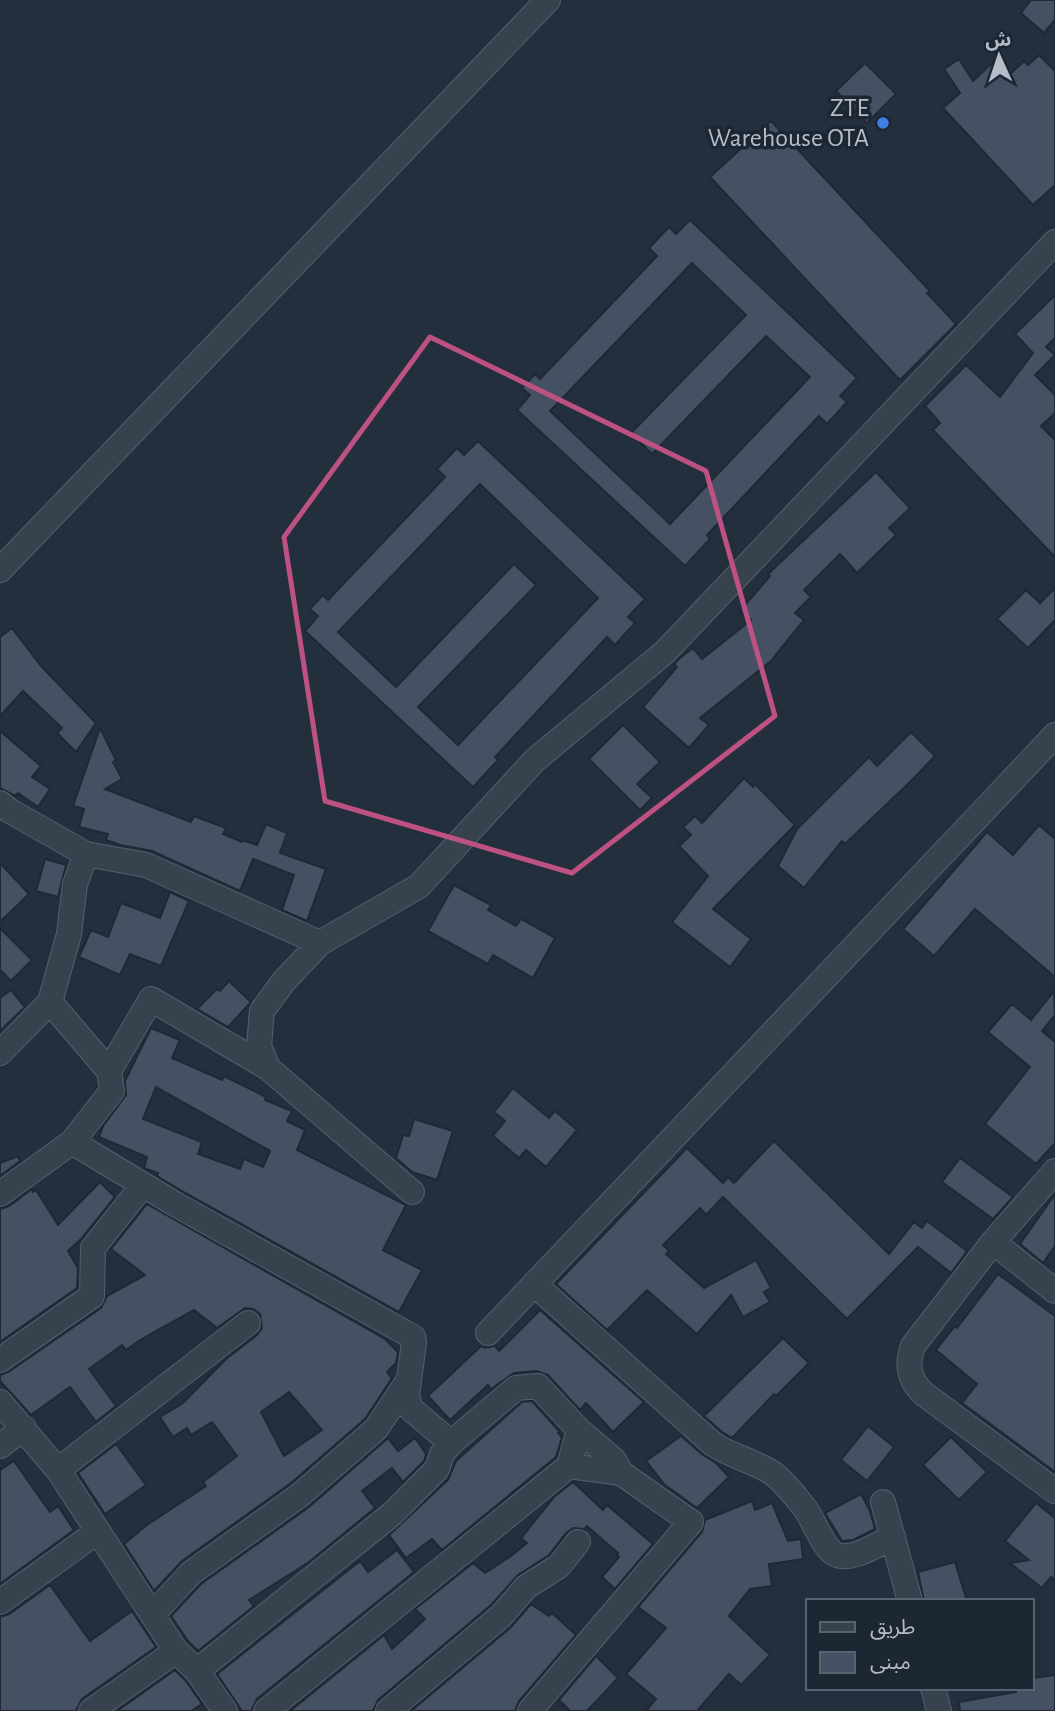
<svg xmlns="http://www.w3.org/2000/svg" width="1055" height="1711" viewBox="0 0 1055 1711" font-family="'Alegreya Sans','Noto Sans Arabic',sans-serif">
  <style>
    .building { fill: #455162; stroke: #1f2835; stroke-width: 2; fill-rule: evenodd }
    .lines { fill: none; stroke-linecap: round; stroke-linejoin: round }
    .minor-casing { stroke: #565f6c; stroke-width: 26 }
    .minor { stroke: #38414e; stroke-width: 24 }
    .marked { fill: none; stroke: #bd5182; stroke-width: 5; stroke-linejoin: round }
    .shop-dot { fill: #3f7fe0; stroke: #1d2633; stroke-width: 2.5 }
    .labels { text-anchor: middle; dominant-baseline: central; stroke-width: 7; stroke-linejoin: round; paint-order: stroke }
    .poi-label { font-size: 26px; fill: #b4bcc9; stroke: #1d2633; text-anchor: end }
  </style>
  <rect width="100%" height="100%" fill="#242f3e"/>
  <path class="building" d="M1031,0H1055V20L1044,33L1021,13Z
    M1039,55L1055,71V185L1033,205L943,108L960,93L944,69L959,59L973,81L991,64L1005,79L1024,61L1028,65Z
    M865,63L896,94L867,123L836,91Z
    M771,121L930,291L927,293L956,324L900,380L710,177Z
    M690,220L857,378L840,396L847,402L827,424L819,416L707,535L710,539L685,566L517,410L530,395L522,388L535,374L540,379L657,256L649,248L669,227L676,234ZM692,263L746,315L631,433L652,454L766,336L810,377L670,524L550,411Z
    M1055,295V338L1046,347L1055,355L1035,375L1055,395V413L1041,426L1055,440V557L933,430L940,423L925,406L966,365L1000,397L1033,353L1015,334Z
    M478,441L645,599L628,617L635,623L615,645L607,637L495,757L498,760L473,787L305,631L318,616L310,609L323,595L328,600L445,477L437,469L457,448L464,455ZM480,484L598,598L458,745L418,707L536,585L514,564L396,687L338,632Z
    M876,472L910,508L889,528L896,535L857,573L840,554L804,590L811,597L795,613L804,620L771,661L700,718L709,725L689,748L643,707L677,667L674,664L680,658L693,648L702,659L751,620L740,611L770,576L768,574Z
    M1055,588V620L1028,648L997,619L1026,590L1040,603Z
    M12,628L41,666L96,723L76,752L57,733L62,728L23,691L0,716V637Z
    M623,725L660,762L637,784L652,798L640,810L589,759Z
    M100,728L116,760L113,762L122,779L105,789L191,822L194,816L226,828L223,834L242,842V840L257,845L266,824L287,833L280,853L326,869L307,921L282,910L294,875L253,859L240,891L152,851L120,845L106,840L108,834L79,827L84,809L73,806Z
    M0,731L41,766L32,777L50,789L38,807L18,793L15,796L0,788Z
    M911,732L935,756L912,780L845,844L842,841L804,888L778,866L797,829L869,757L877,766Z
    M744,778L753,787L755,784L795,825L713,909L751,939L730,967L672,922L708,876L679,846L691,835L683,827L695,816L702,823Z
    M1039,825L1055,839V977L975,909L934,956L903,929L987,832L1013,855Z
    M45,859L66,865L58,897L36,891Z
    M0,863L29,894L0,922Z
    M454,885L491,905L488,910L516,926L521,919L555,938L533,978L493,955L488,964L428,931Z
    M170,892L189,901L161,966L130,954L120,975L79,957L91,930L108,937L121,903L160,918Z
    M0,928L32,960L11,981L0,970Z
    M229,981L251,1002L228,1027L197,1009L217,989L220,991Z
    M11,990L25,1007L0,1031V998Z
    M1054,991L1055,1015L1042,1031L1055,1042V1143L1036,1164L985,1124L1030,1067L988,1032L1012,1004L1031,1020Z
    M151,1028L180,1040L172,1058L222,1080L224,1076L266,1097L265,1100L292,1111L287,1121L305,1130L297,1150L406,1205L383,1250L422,1270L399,1312L182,1191L157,1176L158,1173L144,1168L147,1157L99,1137L103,1126L126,1095L125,1081ZM156,1087L270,1151L263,1167L244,1159L240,1169L198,1154L202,1142L143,1119Z
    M513,1088L549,1118L555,1111L577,1130L546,1167L526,1150L519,1158L493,1136L505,1121L494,1112Z
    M414,1119L453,1131L437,1180L412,1172L396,1158L403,1135L409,1136Z
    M774,1141L889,1254L914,1222L922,1228L927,1221L967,1251L951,1273L918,1247L847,1319L723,1197L706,1215L700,1208L663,1245L669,1251L666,1254L704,1288L756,1260L771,1288L764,1292L770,1302L743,1317L731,1295L697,1334L647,1290L607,1330L556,1284L687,1148L723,1183L728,1177L734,1183Z
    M18,1156L20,1161L0,1176V1163Z
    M960,1158L1013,1197L993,1219L942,1182Z
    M100,1182L115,1197L82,1238L68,1251L78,1268L77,1288L0,1342V1209L9,1206L32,1189L33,1192L36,1190L58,1225Z
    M1055,1194V1246L1043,1263L1020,1244Z
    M147,1204L385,1339L398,1352L396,1363L387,1372L392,1378L365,1419L291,1483L182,1561L154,1591L124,1544L147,1525L206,1486L203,1482L237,1456L212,1422L191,1435L187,1428L173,1437L160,1417L183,1403L226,1359L257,1335L262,1328L260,1314L253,1309L245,1308L217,1328L194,1310L140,1340L126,1350L122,1345L89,1369L116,1406L96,1422L70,1387L31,1415L0,1381V1375L8,1372L101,1308L107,1296L145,1275L111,1249ZM289,1392L322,1430L284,1456L261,1412Z
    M998,1274L1055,1316V1472L962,1403L977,1384L936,1350L955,1326L957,1328Z
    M540,1310L644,1402L613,1432L586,1403L580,1410L548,1375L537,1371L514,1373L491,1389L488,1385L450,1420L428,1396L481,1346L485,1348L495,1346L499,1351Z
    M783,1338L809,1363L776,1396L774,1394L732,1438L722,1432L704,1416Z
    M532,1401L559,1431L558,1433L562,1437L556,1457L442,1550L432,1539L406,1558L389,1535L448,1480L456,1461L522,1402Z
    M868,1426L894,1447L867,1481L841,1460Z
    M681,1436L703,1455L716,1463L729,1477L697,1508L665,1485L646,1461Z
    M951,1437L987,1472L959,1500L923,1465Z
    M388,1438L398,1451L415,1438L426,1454L424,1461L403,1482L392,1468L362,1491L375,1508L309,1562L249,1600L254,1606L198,1651L188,1641L171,1616L201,1584L309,1507Z
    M116,1444L146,1485L105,1514L78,1473Z
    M14,1461L50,1512L58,1506L74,1530L0,1584V1470Z
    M573,1482L603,1510L607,1505L653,1544L615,1589L602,1577L619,1557L617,1555L618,1553L587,1526L584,1529L573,1528L566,1533L549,1555L518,1575L491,1605L378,1700L373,1711H290L384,1635L392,1649L425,1619L415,1609L473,1563L485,1573L511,1556L527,1543L521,1538L554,1497Z
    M861,1494L870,1511L875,1529L853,1540L842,1541L825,1513Z
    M752,1501L755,1510L772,1503L788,1541L801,1539L803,1559L769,1564L772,1586L750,1589L729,1616L770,1655L741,1685L729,1674L697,1711H646L656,1699L626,1674L666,1628L638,1607L702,1532L705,1520Z
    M1036,1503L1055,1518V1580L1051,1577L1042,1588L1010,1563L1029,1560L1005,1541Z
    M397,1550L414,1572L257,1699L251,1711H242L217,1674L360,1561L368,1572Z
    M955,1562L967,1601H924L918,1572Z
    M50,1585L90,1641L132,1611L156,1647L82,1699L76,1711H0V1617L9,1614Z
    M531,1604L549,1616L552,1613L576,1635L519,1701L515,1711H411L511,1627Z
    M596,1656L618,1678L587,1711H570L559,1700Z
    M175,1670L186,1681L202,1704L191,1711H117Z
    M1055,1675V1711H960L959,1702L1016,1692L1015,1688H1032V1678Z"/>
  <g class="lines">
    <g class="minor-casing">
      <path id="minor" d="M0,570L548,0
        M0,803L10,811L86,854
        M50,1002L69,934L75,884L86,854L146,865L320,943
        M0,1053L50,1002L109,1071L112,1091L72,1142L0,1194
        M109,1071L151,999L268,1068
        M72,1142L175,1204L413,1337L414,1342L407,1396L411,1409L451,1443L442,1454L437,1469L392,1514L197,1671
        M1055,1171L993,1242L913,1346C906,1365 909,1380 924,1394L1055,1491
        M412,1192L268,1068L259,1046L262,1011L284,981L320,943L419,886L535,760L665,652L1055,242
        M993,1242L1055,1291
        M534,1284L713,1444C731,1456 753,1461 771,1472C784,1481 794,1495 804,1507C814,1519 823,1550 837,1555C853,1561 878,1544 893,1537
        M488,1333C676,1132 867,935 1055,735
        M0,1360L92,1296L93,1248L143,1185
        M0,1402L58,1470L176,1651L197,1671L225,1711
        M451,1443L516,1388L538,1386L579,1430L614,1460L621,1473
        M0,1446L24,1428
        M58,1470L248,1323
        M883,1502L910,1601
        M0,1602L97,1532
        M153,1614L191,1573L300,1495L376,1429L408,1381
        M933,1688L939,1711
        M91,1711L176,1651
        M266,1711L569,1466
        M388,1711L501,1616L526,1587L559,1566L578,1542
        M530,1711L691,1522L621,1473L569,1466L579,1430"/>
    </g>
    <use href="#minor" class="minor"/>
  </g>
  <path class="marked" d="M430,337L706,471L775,716L572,873L325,801L284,537Z"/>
  <circle class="shop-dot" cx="883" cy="123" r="7"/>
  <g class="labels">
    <g class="poi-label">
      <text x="869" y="108">ZTE<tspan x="869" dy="30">Warehouse OTA</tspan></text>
    </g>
  </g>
  <rect x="806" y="1599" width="228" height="91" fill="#1d2633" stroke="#59626f" stroke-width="2"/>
  <rect x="820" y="1622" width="35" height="10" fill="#38414e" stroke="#59626f" stroke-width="2"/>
  <text x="870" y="1634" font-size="21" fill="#b4bcc9">طريق</text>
  <rect x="820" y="1652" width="35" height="21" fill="#455162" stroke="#59626f" stroke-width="2"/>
  <text x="870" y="1669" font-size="21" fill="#b4bcc9">مبنى</text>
  <g transform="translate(999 56) rotate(357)" stroke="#1d2633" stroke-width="5" paint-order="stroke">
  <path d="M0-5L12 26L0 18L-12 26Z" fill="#b4bcc9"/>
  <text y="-10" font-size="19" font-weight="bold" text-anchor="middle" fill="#b4bcc9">ش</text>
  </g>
</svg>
